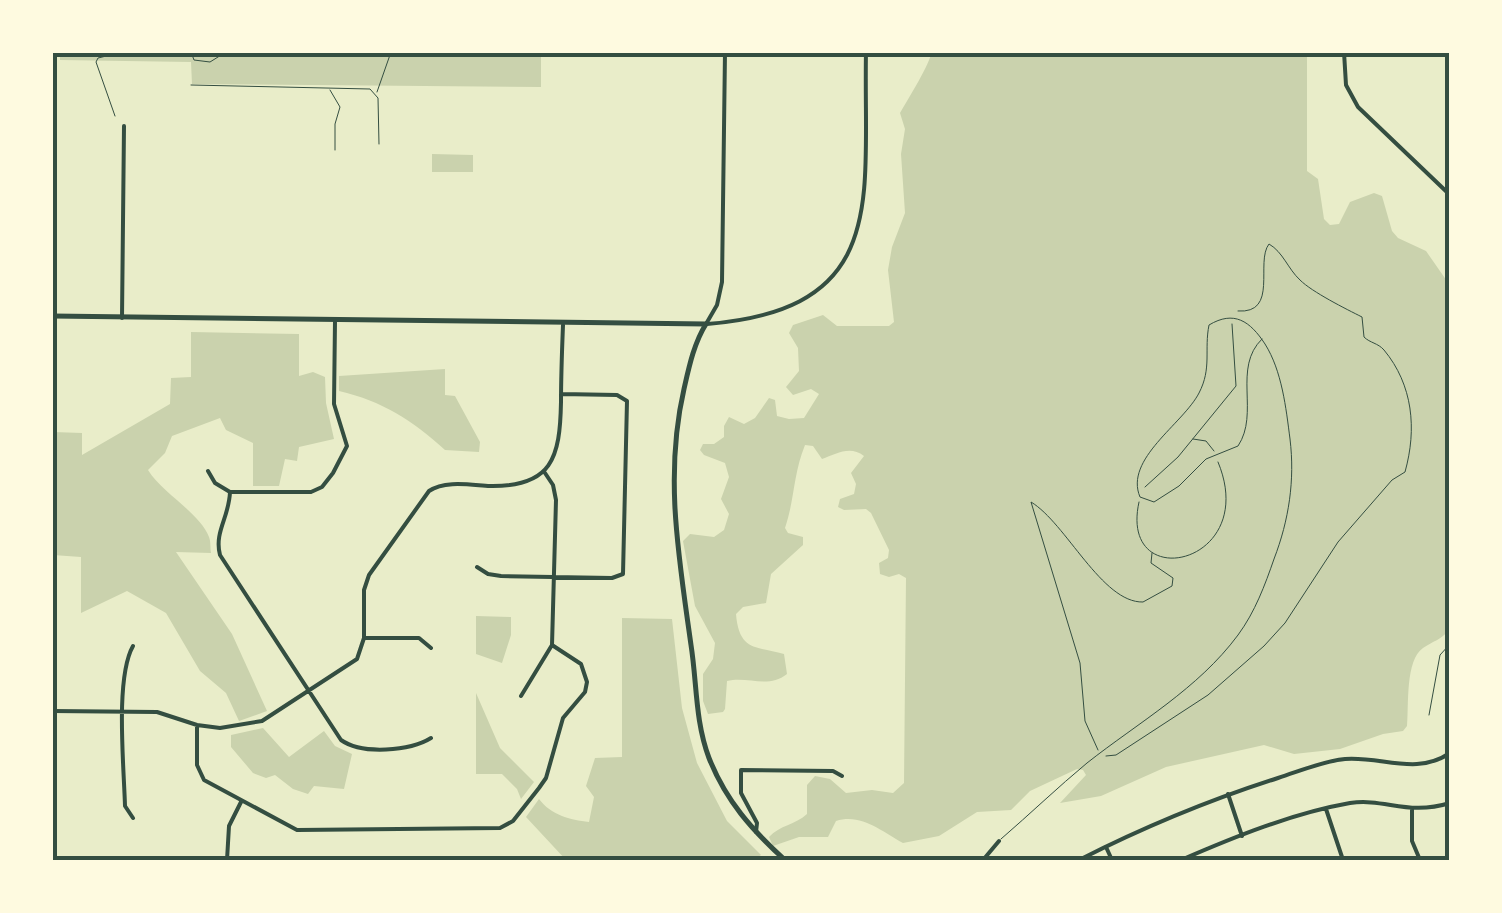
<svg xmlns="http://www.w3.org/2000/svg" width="1502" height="913" viewBox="0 0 1502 913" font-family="Lora,serif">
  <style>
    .green { fill: #cad2ad }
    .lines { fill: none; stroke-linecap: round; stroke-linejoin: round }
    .path { stroke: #344e41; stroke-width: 1 }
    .service { stroke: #344e41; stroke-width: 1 }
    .minor { stroke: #344e41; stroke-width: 4 }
    .tertiary { stroke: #344e41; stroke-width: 4 }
    .secondary { stroke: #344e41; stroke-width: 5 }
    .neatline { fill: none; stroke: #344e41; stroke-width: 4 }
  </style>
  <rect width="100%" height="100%" fill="#e9edc9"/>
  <path class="green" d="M60,52L541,53V87L192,84L191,62L60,60Z
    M931,53H1307V171L1318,179L1324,219L1330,225L1339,224L1350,202L1374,193L1382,196L1392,231L1398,238L1426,251L1449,284V630C1441,640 1433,641 1423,648C1405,660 1409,706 1407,726L1403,731L1383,734L1340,749L1294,754L1264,745L1166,767L1101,796L1060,803L1086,775L1083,770L1077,769L1030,791L1011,810L977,812L939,836L903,843C882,832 862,813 836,821L828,837H799L773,846L769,837C780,825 795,825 807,814V785L815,776L830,779L846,793L872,790L893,793L904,783L906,578L899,574L889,577L880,574L879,563L888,558L889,550L871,513L866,509L844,510L838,507L840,499L854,494L856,484L851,473L864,456C850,445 836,454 822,459L813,446L805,445C793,475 795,498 785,528L788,533L803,537V545L771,574L766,603L743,607L736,614C739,653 759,646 784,654L787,674C768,689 748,676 727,681L725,709L723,712L708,714L703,701V674L713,659L715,643L695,606L683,541L690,534L714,537L724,530L729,514L721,499L729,477L725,463L704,455L700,450L703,444H714L724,437V426L729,417L744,424L755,418L769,398L775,400L777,416L789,419L804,418L819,394L811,389L793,395L786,387L799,371L798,348L789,333L793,325L823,315L837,326H889L894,322L888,270L892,247L905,213L901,154L905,129L900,113C907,101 931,62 931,53Z
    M432,154L473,155V172H432Z
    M191,332L299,334V376L313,372L325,377L326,403L334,439L299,447L297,461L285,459L279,486H253V443L226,430L220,418L172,436L165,453L148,470C162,493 199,512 209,537C211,542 210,547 211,553L176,552L232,634L267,711L239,721L226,693L200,671L166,613L127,591L81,613V557L53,555V432L82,433V455L170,404L171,378L191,377Z
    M445,369V395L455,396L480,442L479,452L445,450C412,420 382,401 339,391V376Z
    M476,616L511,617V635L502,663L476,654Z
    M622,618L672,619L682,708L697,763L727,821L761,855L753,860H566L526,817L539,799C551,815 570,820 589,822L594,797L586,786L595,758L622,757Z
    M476,693L500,748L534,782L521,799L517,789L502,774H476Z
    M263,728L289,757L324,731L335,746L352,754L344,789L314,786L308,794L293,789L275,775L266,778L253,773L231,747V735Z"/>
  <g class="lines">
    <path class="path" d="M191,52L194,60L210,62L226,52
      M191,85L370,89L378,98L379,144
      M330,90L340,107L335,124V150
      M377,92L391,52
      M115,116L96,62L98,58L123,52
      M1193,439L1206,441L1214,451
      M1145,487L1178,457L1236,386L1232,324
      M1139,502C1118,596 1261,565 1218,462
      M1098,750L1085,721L1080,663L1031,502C1066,523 1102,603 1143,602L1172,586L1173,578L1151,563L1152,553
      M1106,756L1116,755L1208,695L1264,646L1285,623L1338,542L1392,480L1405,472C1417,429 1413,385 1384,350C1378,343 1370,343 1364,337L1362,317C1346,309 1312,292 1300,280C1288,269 1283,252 1269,244C1255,262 1279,314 1238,311"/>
    <path class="service" d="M1429,715L1440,655L1450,644
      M1001,839C1030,814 1058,787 1087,763C1139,722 1198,689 1238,635C1255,612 1265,585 1274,559C1289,520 1295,480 1290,439C1286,408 1282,371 1265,344C1250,321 1234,310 1209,325C1204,350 1212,368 1199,393C1183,424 1124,459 1140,497L1154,502L1179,486L1206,459L1238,446C1260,413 1232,368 1262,339"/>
    <path class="minor" d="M1344,52L1346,85L1358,107L1450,195
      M122,318L124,126
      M335,321L334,404L347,446L333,473L322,487L311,492H230C229,518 214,532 220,555L341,740C362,755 410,751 431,738
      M707,324C892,309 863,197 866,52
      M208,471L215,483L230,492
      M477,567L488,574L501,576L612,578L623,574L627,401L617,395L561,394
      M364,638H419L431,648
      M133,646C115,678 124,767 125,806L133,818
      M521,696L552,645
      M52,711L157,712L197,725L220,728L262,721L357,659L364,638V590L369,575L429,491C445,480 471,485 490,486C552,487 560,458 561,402C561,376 562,350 563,325
      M197,725V765L204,780L297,830L500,828L513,821L539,788L546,778L563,718L585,692L587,682L581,664L552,645L556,500L553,485L545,473
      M1228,794L1242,836
      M1326,809L1343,860
      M1412,810V841L1420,860
      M756,832L757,823L741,793V770L833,771L842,776
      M1106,847L1112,860
      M227,860L229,826L241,802
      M983,860L999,841
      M1181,860C1234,837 1293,813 1350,803C1386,798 1407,816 1450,803"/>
    <path class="tertiary" d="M706,324L717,305L722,282L725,52
      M1079,860C1144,827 1209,800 1278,778C1300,771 1323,761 1345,759C1382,756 1416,776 1450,753"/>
    <path class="secondary" d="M52,316L706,324
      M706,324C694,343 689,367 684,389C664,476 679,558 691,645C697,683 695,721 709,758C726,801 752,830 785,860"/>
  </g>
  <rect width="1502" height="913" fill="none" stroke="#fefae0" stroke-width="110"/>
  <rect x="55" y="55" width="1392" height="803" class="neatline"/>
</svg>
